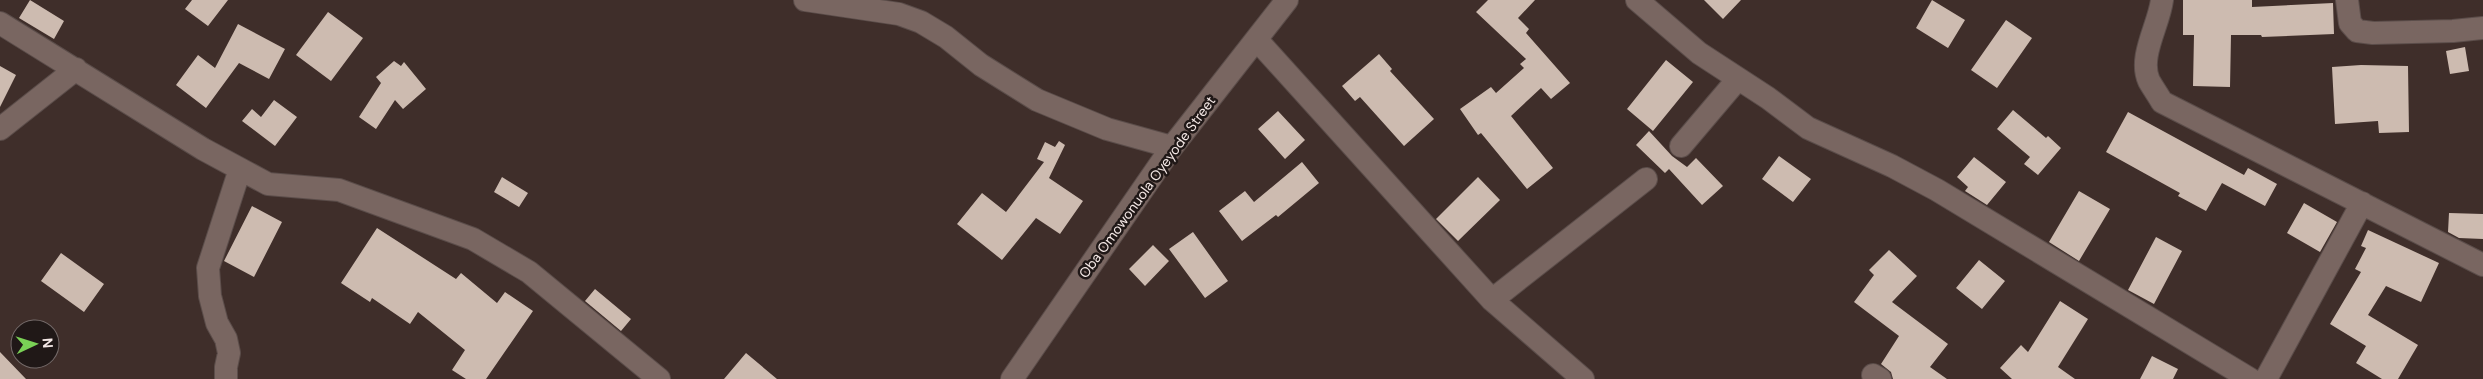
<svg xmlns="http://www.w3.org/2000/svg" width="2483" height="379" viewBox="0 0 2483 379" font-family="'DM Sans',sans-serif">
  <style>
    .building { fill: #cdbbb0 }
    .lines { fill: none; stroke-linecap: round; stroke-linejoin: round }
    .minor-casing { stroke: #5b4d4a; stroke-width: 24 }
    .minor { stroke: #796661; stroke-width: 22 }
    .labels { text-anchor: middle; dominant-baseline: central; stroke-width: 5; stroke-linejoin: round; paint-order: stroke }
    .street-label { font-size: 14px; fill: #f4e8e6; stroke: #201817 }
  </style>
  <rect width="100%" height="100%" fill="#3f2e2a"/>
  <path class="building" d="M30,0L64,21L54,39L19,18Z
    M192,0H228L208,26L185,9Z
    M1488,0H1535L1518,18L1529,29L1526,33L1570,83L1551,99L1541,88L1511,116L1553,168L1527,189L1481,133L1478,135L1460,109L1491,87L1496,93L1524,68L1520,64L1526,59L1476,12Z
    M1704,0H1741L1723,19Z
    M1932,0L1965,20L1948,48L1916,28Z
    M2183,0H2252V7L2333,3L2334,34L2262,37L2261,35H2231L2230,87L2193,86L2194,35H2183Z
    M328,12L363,38L331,81L296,55Z
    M2006,20L2032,38L1997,88L1971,70Z
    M238,24L285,49L269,79L239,63L206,108L176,85L198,55L215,68Z
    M2465,47L2469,71L2450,74L2446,51Z
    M1379,54L1392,69L1390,71L1434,119L1404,146L1360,97L1355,101L1342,86Z
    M1666,60L1693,82L1653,131L1627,109Z
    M394,61L401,66L404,62L426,89L403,109L395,100L376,129L359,117L381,83L376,77Z
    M2361,65L2408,66L2409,132L2379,133L2378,121L2335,124L2332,67Z
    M0,66L16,75L0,107Z
    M274,100L297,117L275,146L242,121L252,109L261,117Z
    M2013,110L2046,138L2048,136L2061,148L2038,175L2024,164L2030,157L1997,129Z
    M1278,111L1305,140L1285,159L1258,129Z
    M2128,112L2244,175L2248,168L2277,184L2265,206L2222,183L2206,211L2178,196L2180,193L2106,152Z
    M1649,131L1672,156L1687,167L1696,158L1723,186L1702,205L1669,169L1665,173L1636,145Z
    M1059,141L1065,145L1049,178L1083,201L1060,234L1036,218L1002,260L957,224L982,193L1006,212L1044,162L1037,159L1045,142L1055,147Z
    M1779,156L1811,179L1793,202L1762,179Z
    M1974,157L2006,182L1987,205L1965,191L1968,187L1957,177Z
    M1302,162L1319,183L1278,217L1276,215L1242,241L1219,211L1245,191L1254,202Z
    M502,177L528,193L519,207L494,192Z
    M1478,177L1500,200L1458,241L1436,219Z
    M2079,191L2110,209L2079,261L2049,242Z
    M2304,203L2337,222L2320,252L2287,233Z
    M252,206L282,222L254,277L224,261Z
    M2449,213L2483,214V239L2459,238L2448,232Z
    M377,228L456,279L461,273L497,303L505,292L533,311L486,379H466L452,370L465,350L418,312L410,324L372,298L370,302L341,283Z
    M2368,230L2439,263L2421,302L2386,286L2368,315L2418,345L2398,379H2382L2356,363L2366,346L2330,324L2361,272L2355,269L2366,248L2361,246Z
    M1193,232L1228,281L1205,298L1169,249Z
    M2156,237L2182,251L2154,304L2128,290Z
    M1153,245L1169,261L1145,286L1129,269Z
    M1889,250L1917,276L1892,302L1948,344L1930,367L1947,379H1893L1891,372L1881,364L1899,336L1854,302L1874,275L1869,270Z
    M61,253L104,284L84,312L41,281Z
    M1979,260L2005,281L1982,309L1956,288Z
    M595,289L631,319L621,331L585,301Z
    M2060,301L2088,319L2058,367L2075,379H2012L2000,368L2021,345L2028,352Z
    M0,352L26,379H0Z
    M746,353L777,379H724Z
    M2152,356L2178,369L2173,379H2140Z"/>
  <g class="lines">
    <g class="minor-casing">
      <path id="minor" d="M805,0L899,14L921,22L946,37L981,65L1037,100L1107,129L1172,147
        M1637,0L1699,53L1768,98L1808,128L1892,166L1937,190L2250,379
        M2162,0C2159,25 2138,57 2149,81C2153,88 2158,95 2162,102L2483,265
        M2347,0L2350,23L2357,31L2373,33L2453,31L2483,28
        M0,23L203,149L268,184L339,190L473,239L529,272L659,379
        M1257,40L1492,300L1583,379
        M0,129L76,69
        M1681,146L1737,80
        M1492,300L1646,179
        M1873,375L1880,379
        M226,379V367L229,353L226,339L217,323L210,296L208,268L240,169
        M1012,379L1172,147L1287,0
        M2266,379L2362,203"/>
    </g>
    <use href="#minor" class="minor"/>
  </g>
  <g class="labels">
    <g class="street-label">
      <text transform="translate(1147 187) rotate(-54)">Oba Omowonuola Oyeyode Street</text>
    </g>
  </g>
  <g transform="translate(35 344) rotate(86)"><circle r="24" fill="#201817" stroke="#756b6a"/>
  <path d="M0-4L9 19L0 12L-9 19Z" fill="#7ad156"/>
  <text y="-8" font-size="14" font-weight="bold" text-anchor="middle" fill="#f4e8e6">N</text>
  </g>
</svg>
